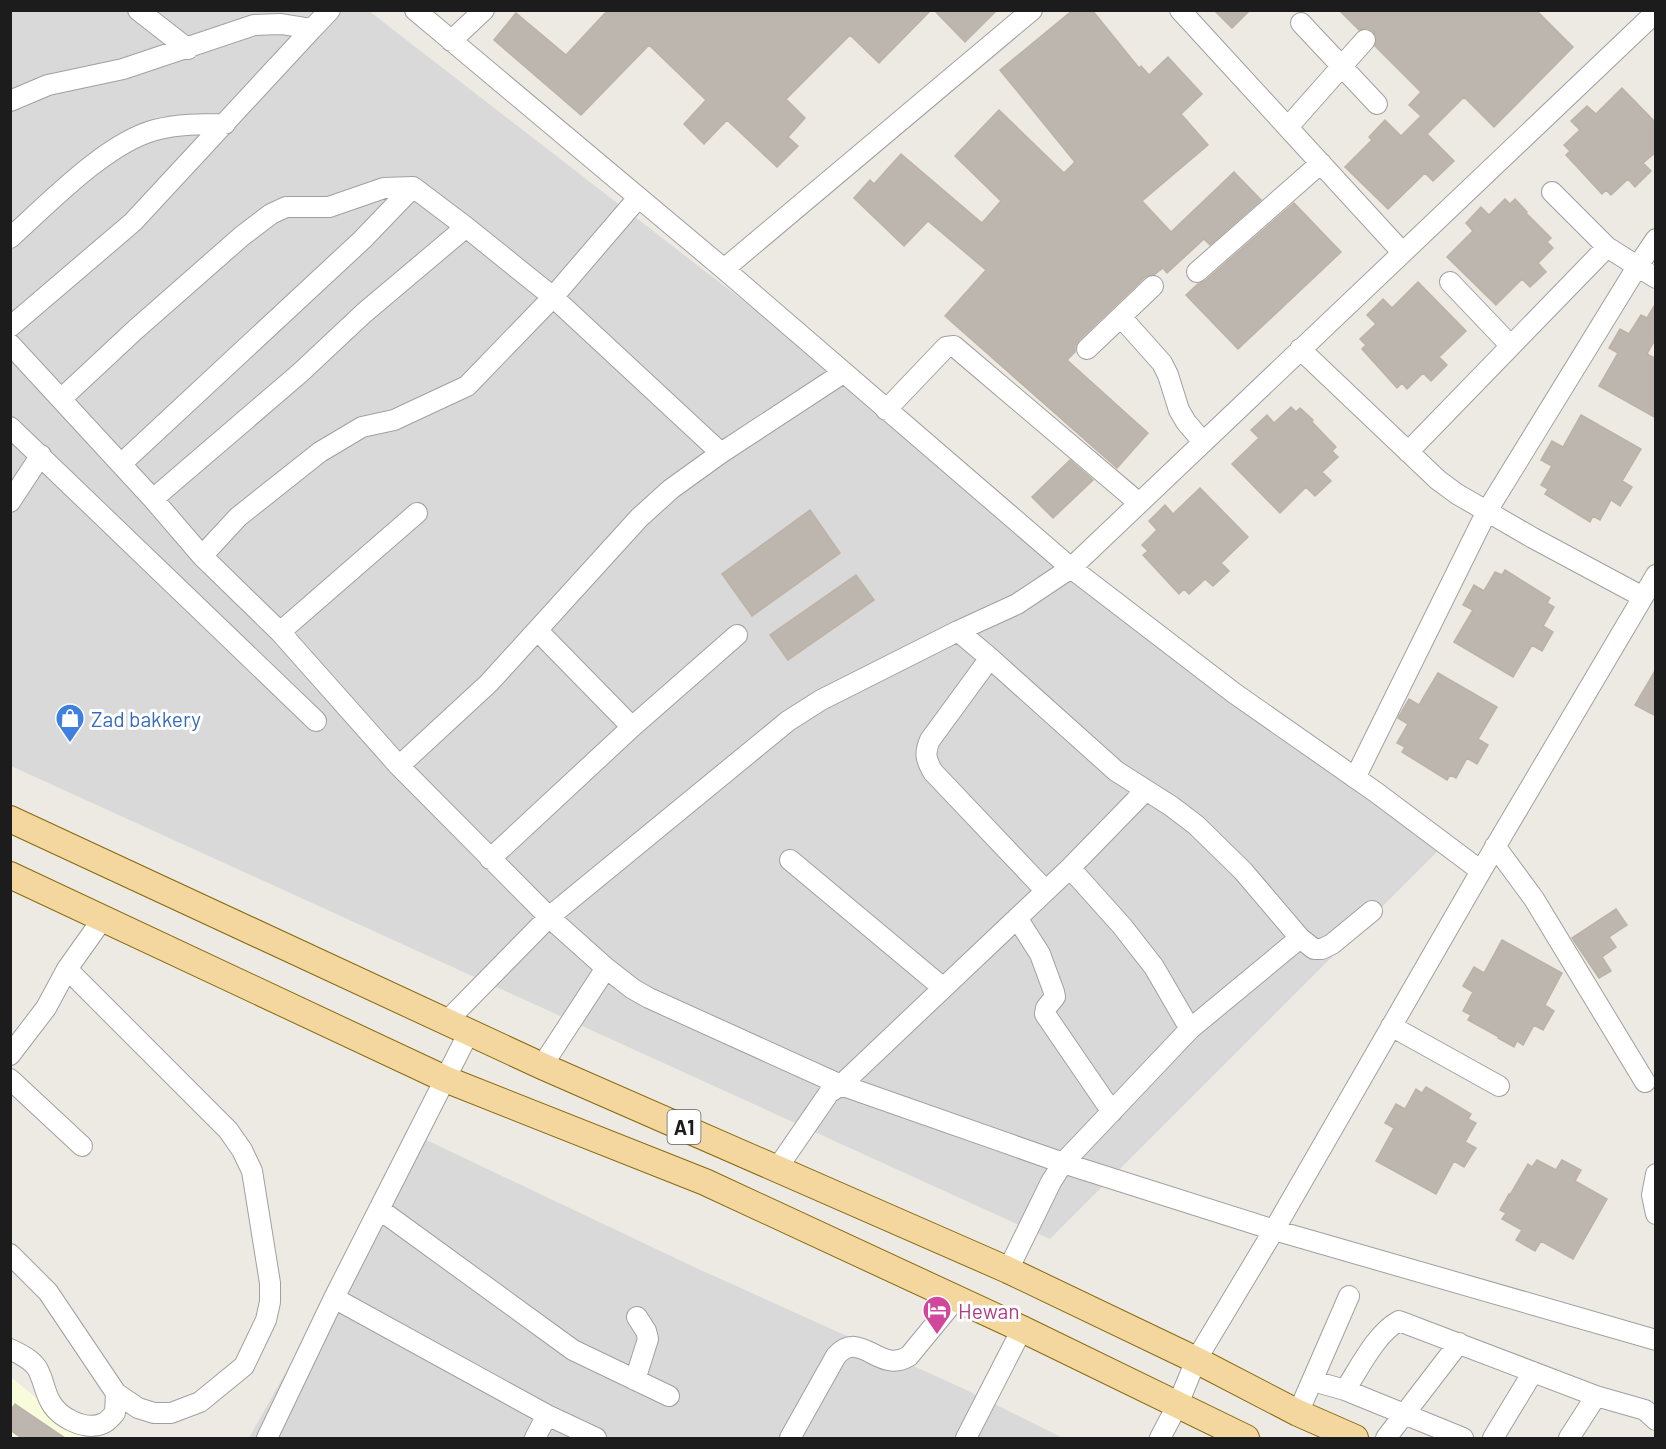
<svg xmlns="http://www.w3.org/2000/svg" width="1666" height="1449" viewBox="0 0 1666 1449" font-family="Barlow,sans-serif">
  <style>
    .residential { fill: #dad9d9 }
    .education { fill: #f9fcdb }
    .building { fill: #bcb6af; stroke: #bdb2a6; stroke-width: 1.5 }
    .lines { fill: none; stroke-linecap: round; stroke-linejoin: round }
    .minor-casing { stroke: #a0a0a0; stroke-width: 22 }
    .major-casing { stroke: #88690b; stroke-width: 28 }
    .minor { stroke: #fff; stroke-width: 20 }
    .major { stroke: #f4d79f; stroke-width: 26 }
    .labels { text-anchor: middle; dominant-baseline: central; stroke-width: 6; stroke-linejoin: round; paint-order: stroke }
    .shield { fill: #fff; stroke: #606060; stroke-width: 1.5 }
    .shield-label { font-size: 20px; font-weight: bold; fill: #1c1c1c }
    .shop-label { font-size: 21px; fill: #366cbe; stroke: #fff; text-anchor: start }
    .hotel-label { font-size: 21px; fill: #b23c85; stroke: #fff; text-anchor: start }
  </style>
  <rect width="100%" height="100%" fill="#eceae2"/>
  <path class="residential" d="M11,11H369L1445,844L1050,1239L11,766Z
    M418,1136L694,1267L960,1387L1063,1438H249Z"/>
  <path class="education" d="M11,1377L85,1438H11Z"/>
  <path class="building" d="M608,10H931L879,63L850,35L786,99L805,118L788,137L798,146L777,167L727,120L704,144L684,124L706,100L649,45L581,115L494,40L516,13L566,55Z
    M934,10H997L965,42Z
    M1073,10H1092L1139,68L1141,66L1149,75L1168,57L1202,94L1181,114L1208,145L1142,201L1171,232L1234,172L1261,200L1210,245L1204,239L1167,273L1163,268L1155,274L1145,277L1079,340L1075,346V352L1067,360L1148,433L1117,468L945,316L986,270L928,221L904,246L854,198L870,180L874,184L901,154L982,223L1001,201L955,156L999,110L1064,173L1075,162L1000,70Z
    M1214,10H1250L1232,28Z
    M1339,10H1536L1573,47L1494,127L1464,97L1427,134L1454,161L1433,181L1425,173L1388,209L1345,167L1372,140L1369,137L1385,120L1401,136L1421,116L1409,105L1421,92L1375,46L1376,37L1373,31L1367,28L1359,30Z
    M1622,88L1656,123V152L1643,163L1651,171L1635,187L1628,179L1611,195L1606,190L1602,194L1566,155L1570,151L1564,145L1580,130L1571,121L1587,106L1596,114Z
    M1505,199L1510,204L1515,199L1527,212L1526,213L1551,238L1547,242L1553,248L1538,263L1546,272L1530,287L1522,279L1496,305L1447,257L1473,231L1466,223L1481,207L1489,215Z
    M1294,203L1341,252L1238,349L1186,295L1198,284L1205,281Z
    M1418,282L1466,331L1439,357L1447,365L1431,381L1423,373L1407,389L1402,383L1397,388L1362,349L1366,345L1360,339L1376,324L1367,315L1383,299L1392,308Z
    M1656,303V338L1647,354L1656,359V418L1599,386L1618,353L1609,348L1620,329L1629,334L1641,315L1647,318Z
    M1291,407L1296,412L1300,408L1313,420L1312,422L1336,447L1332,451L1338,457L1322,472L1331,481L1315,496L1306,487L1280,513L1232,464L1259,438L1251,430L1267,415L1274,423Z
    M1581,415L1641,449L1622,481L1632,487L1620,506L1611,500L1600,520L1593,516L1590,522L1545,494L1548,489L1541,485L1552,466L1541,460L1552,441L1563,447Z
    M1070,460L1093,480L1053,518L1032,497Z
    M1200,488L1248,537L1221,563L1229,571L1213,586L1205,579L1189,594L1184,589L1179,594L1143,555L1148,551L1142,545L1157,530L1149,521L1165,505L1173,514Z
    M810,510L840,553L752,616L722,574Z
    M1505,570L1550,598L1547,603L1554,607L1543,626L1553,632L1542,651L1532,645L1513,677L1454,642L1473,610L1463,605L1474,585L1484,591L1495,572L1502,575Z
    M856,575L874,600L788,660L770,635Z
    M1656,669V716L1635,705Z
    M1438,673L1497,707L1478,739L1488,745L1477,764L1467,758L1456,778L1450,775L1447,780L1402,752L1405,747L1397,743L1408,724L1398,718L1409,699L1419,705Z
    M1616,909L1627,925L1609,937L1616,947L1602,957L1611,971L1599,978L1572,938Z
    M1502,940L1562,973L1545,1005L1554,1011L1543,1030L1534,1025L1523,1045L1517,1041L1514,1047L1498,1038L1499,1037L1468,1020L1471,1015L1463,1011L1473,992L1463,986L1474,967L1484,973Z
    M1426,1087L1471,1114L1468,1119L1476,1123L1465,1142L1476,1148L1464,1167L1454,1161L1436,1194L1376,1161L1394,1128L1385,1123L1396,1104L1405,1109L1416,1089L1422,1093Z
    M1537,1160L1556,1170L1562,1160L1581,1170L1575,1181L1607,1199L1573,1259L1541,1241L1535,1251L1516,1240L1522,1230L1502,1219L1506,1213L1500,1210L1509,1194L1510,1195L1528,1164L1532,1167Z
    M15,1404L65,1438H22L10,1430V1411Z"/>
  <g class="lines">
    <g class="minor-casing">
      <path id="minor" d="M138,10L188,49
        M415,10L724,269L1071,568L1234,693L1377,793L1481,871
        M1180,10L1402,252
        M1301,23L1377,104
        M451,41L484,10
        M10,101L48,85L123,69L254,25L281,24L312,29L330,10
        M1288,127L1365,40
        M1552,192L1607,247L1656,278
        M10,238C48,204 106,143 155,130C178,124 201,124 225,124
        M724,269L1032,10
        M1197,272L1321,163
        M1450,282L1511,346
        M1121,317L1162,363L1168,375L1179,410L1186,422L1203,442
        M10,327L133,222L312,29
        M10,344L153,499L202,556L280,632L399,766L549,917L606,968L633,989L649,998L841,1085L1063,1163L1274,1230L1656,1340
        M1087,349L1153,286
        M1300,349L1438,480L1457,494L1533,538L1643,597
        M61,399L135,330L242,236L271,214L286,207H329L384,188L413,187L466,227L553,297L721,453
        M886,410L946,347L954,346L1139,503
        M10,427L316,721
        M1408,452L1607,247
        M121,464L362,240L413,187
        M153,499L300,373L364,313L466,227
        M10,502L41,455
        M202,556L238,517L320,452L362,427L394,420L467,386L553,297L638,198
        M537,630L632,727
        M958,631L990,658L930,740C924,753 926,760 933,772L1045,890
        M280,632L417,513
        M990,658L1116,771L1171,806L1196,825L1243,871L1300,938L1314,949H1322L1332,944L1372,911
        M399,766L489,683L639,518L671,489L721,453L843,373
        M1355,778L1487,511L1637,267L1656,239
        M1495,846L1534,899L1645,1082
        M490,859L632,727L737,635
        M790,860L942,987
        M1070,868L1122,926L1154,967L1190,1029
        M1017,918L1040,954L1054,992L1055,997L1046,1008L1045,1014L1112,1112
        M446,1022L549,917L788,721L821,700L958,631L1017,604L1071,568L1656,12
        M1391,1026L1499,1086
        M10,1055L46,1008L67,969L104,917
        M542,1066L606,968
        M10,1079L82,1146
        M778,1167L829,1093L841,1085L1070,868L1145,791
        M1656,1174L1652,1195L1656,1214
        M379,1209L573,1350L669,1396
        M10,1254L48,1292L116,1393L138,1408L154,1413H171L200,1402L244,1366L266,1320L270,1302V1283L252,1171L242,1150L228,1130L67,969
        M1008,1270L1051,1182L1063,1163L1190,1029L1300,938
        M334,1298L547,1415L596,1438
        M10,1349C20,1354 31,1359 37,1368C43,1378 44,1389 49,1399C57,1417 85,1432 104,1423C108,1421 112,1416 115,1413L116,1393
        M635,1380L648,1339L646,1331L637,1317
        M1313,1381L1345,1390L1463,1438
        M1345,1390C1359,1369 1376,1333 1399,1321L1596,1396L1645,1410L1656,1420
        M1298,1413L1349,1296
        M267,1438L334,1298L469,1032
        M535,1438L547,1415
        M790,1438L836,1356C861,1328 879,1375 909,1356L955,1300
        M966,1438L1022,1329
        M1160,1438L1178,1404L1196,1360L1274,1230L1481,871L1656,575
        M1386,1438L1459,1343
        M1493,1438L1533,1372
        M1569,1438L1596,1396"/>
    </g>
    <g class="major-casing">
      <path id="major" d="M10,819L542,1066L1008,1270L1196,1360L1298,1413L1355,1438
        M10,875L445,1079L705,1182L1022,1329L1246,1438"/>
    </g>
    <use href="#minor" class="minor"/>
    <use href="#major" class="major"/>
  </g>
  <defs>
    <g id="shop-pin" transform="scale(1.5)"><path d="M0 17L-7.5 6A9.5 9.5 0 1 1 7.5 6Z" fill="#3f7fe0" stroke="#fff"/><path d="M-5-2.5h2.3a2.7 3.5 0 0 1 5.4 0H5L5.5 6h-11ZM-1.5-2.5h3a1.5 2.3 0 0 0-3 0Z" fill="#fff"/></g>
    <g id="hotel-pin" transform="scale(1.5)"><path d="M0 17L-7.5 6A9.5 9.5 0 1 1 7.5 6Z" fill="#d1479c" stroke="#fff"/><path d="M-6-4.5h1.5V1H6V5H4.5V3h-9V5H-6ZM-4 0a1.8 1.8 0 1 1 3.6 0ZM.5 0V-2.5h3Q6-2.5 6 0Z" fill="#fff"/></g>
  </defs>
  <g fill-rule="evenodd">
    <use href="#shop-pin" x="70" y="718"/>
    <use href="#hotel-pin" x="937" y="1310"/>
  </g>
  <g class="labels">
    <rect class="shield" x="667.5" y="1110" width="33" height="34" rx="4.5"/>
    <g class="shield-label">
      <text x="684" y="1127">A1</text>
    </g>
    <g class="shop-label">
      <text x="91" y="718">Zad bakkery</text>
    </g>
    <g class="hotel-label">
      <text x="958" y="1310">Hewan</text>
    </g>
  </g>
  <rect width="1666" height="1449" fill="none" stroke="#1c1c1c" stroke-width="24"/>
</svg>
